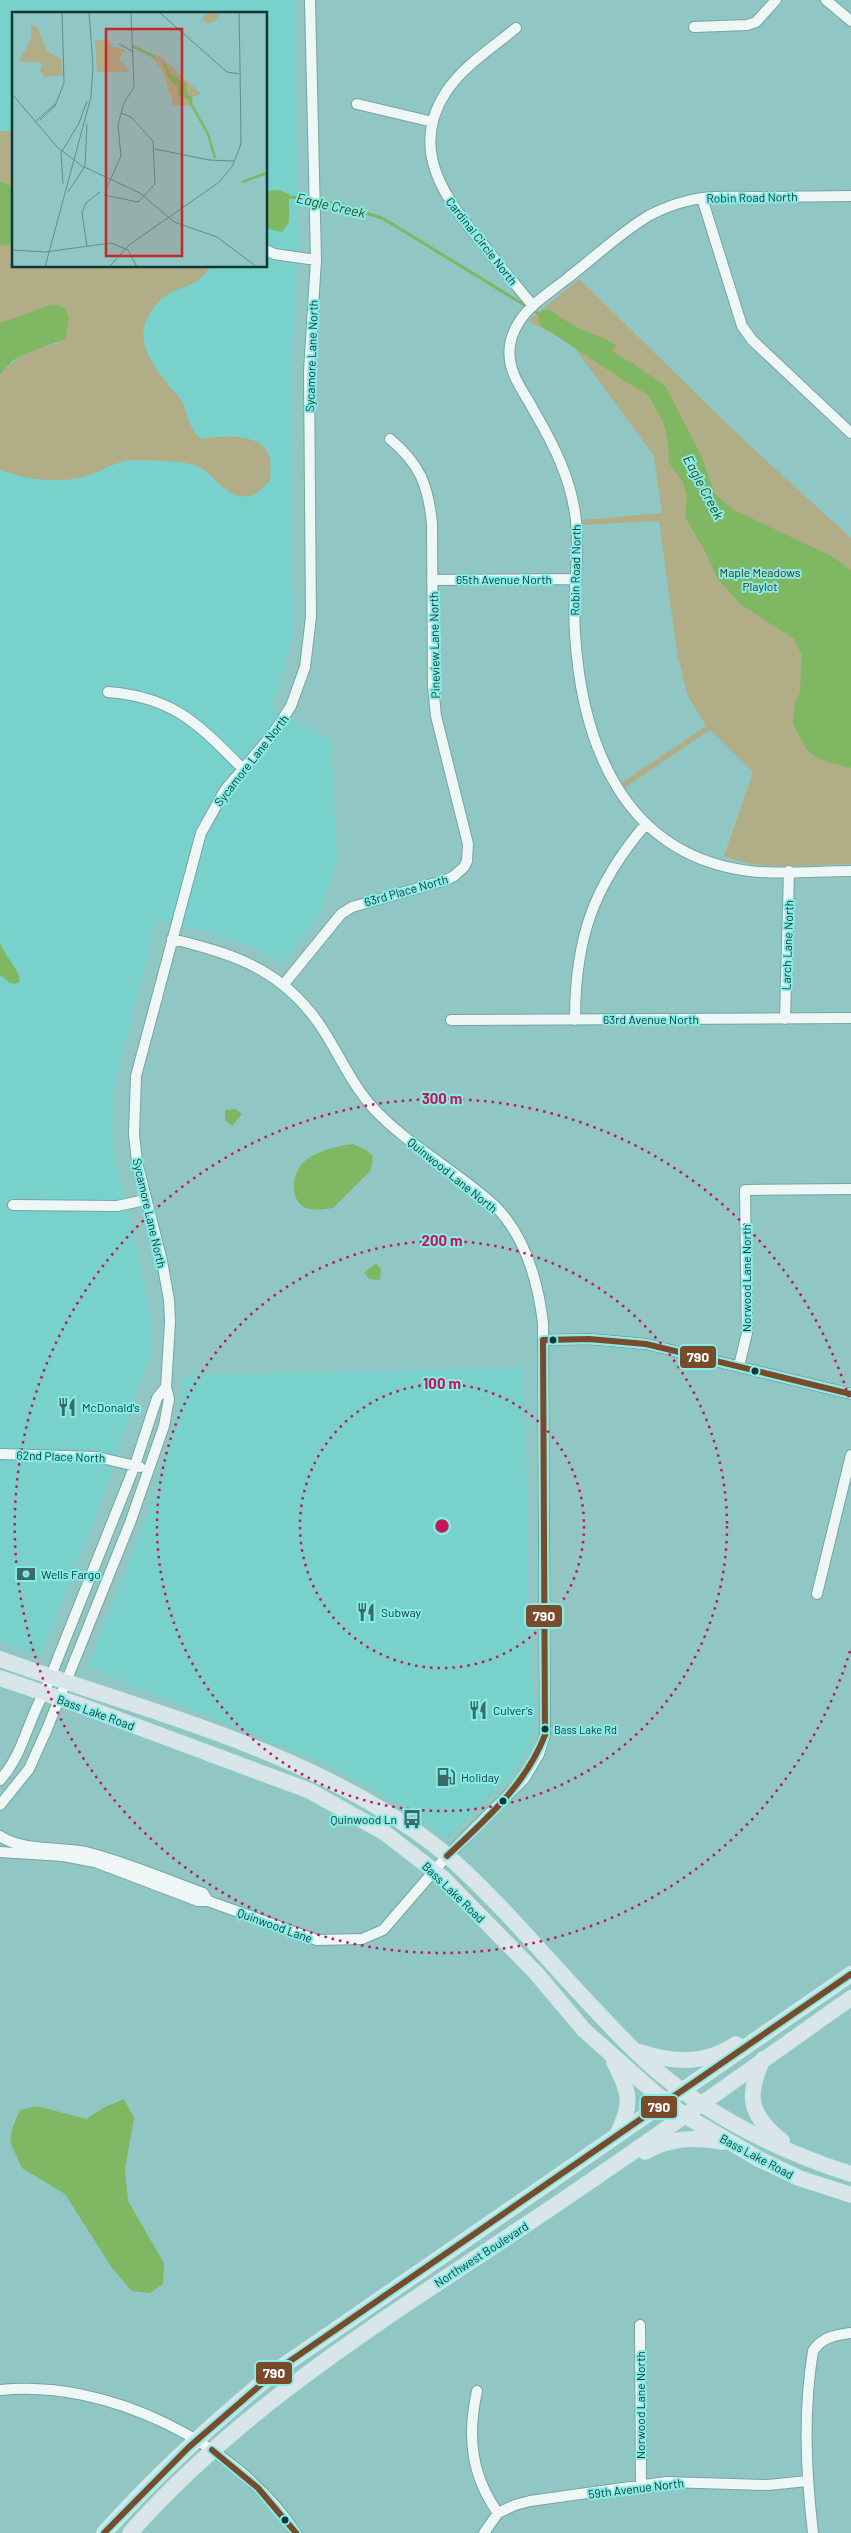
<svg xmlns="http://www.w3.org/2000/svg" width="851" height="2533" viewBox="0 0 851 2533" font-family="Barlow,sans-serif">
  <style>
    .built { fill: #79d1cc; fill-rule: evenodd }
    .green { fill: #b1ad86 }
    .water { fill: #7fb763 }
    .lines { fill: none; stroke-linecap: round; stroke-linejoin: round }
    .stream { stroke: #7fb763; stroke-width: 3 }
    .river { stroke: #7fb763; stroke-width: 18 }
    .minor-casing { stroke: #77a4a1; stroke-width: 12 }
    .major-casing { stroke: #cde6e4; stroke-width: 16 }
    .minor { stroke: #eef7f6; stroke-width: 10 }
    .major { stroke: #d8e5e9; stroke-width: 14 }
    .bus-1-casing { stroke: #87ebe6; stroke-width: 10 }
    .bus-1 { stroke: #7a4b2a; stroke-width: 6 }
    .ring { fill: none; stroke: #c2185b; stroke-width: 2.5; stroke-dasharray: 2.5 5 }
    .bus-dot { fill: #0d3a38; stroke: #87ebe6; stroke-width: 2 }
    .labels { text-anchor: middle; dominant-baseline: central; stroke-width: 4; stroke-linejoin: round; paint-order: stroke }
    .bus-label { font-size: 11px; fill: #0d3a38; stroke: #87ebe6; text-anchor: start }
    .street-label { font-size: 12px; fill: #0d3a38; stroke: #87ebe6 }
    .park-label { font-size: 12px; fill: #40301d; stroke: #87ebe6 }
    .poi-label { font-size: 12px; fill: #0d3a38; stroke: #87ebe6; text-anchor: start }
    .water-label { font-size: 14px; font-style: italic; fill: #314819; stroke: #87ebe6 }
    .inset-river { fill: none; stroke: #7fb763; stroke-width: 2.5 }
    .inset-road { fill: none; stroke: #5c8f8c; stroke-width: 1 }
    .view { fill: #c22a2a; fill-opacity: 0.15; stroke: #c22a2a; stroke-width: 2.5 }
    .inset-edge { fill: none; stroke: #0d3a38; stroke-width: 2.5 }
    .centre { fill: #c2185b; stroke: #87ebe6; stroke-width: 2.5 }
    .ring-label { font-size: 15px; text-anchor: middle; font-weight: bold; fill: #c2185b; stroke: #87ebe6; stroke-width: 4; stroke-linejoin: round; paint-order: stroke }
    .line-badge { stroke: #87ebe6; stroke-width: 2 }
    .badge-label { font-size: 14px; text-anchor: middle; font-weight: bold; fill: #fff }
  </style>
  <rect width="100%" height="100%" fill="#90c7c4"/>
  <path class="built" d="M0,0H294L299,246L291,366L293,635L280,686L270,707L331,741L337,860L320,914L283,963L262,951L227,937L158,919L121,1058L115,1087L112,1125L115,1162L130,1217L152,1317L151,1351L101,1503L41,1656L0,1642ZM14,14H266V266H14Z
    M523,1368L528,1516V1620L535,1712L534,1730L529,1746L508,1778L447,1838L407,1809L333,1767L88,1667L148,1515L177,1417L185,1375Z"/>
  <path class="green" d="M0,131H14V191L10,185L0,181Z
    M0,245H14V266H210C197,288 190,282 170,293C161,298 154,306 149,315C131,345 160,374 178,396C189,409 187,430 202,439C221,435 259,433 268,453C272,460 270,473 270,481C265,485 258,493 253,495C226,504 215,471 194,465C185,462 173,462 164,461C149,461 132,458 118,463C106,467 95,474 83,477C57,484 25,479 0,470V375C16,356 34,348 59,343L35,312L0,323Z
    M579,279L748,444L851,538V864C811,864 762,872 724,856L753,772L710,730L624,788L621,783L706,726L687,694L677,652L659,521L583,525L582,520L662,513L654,456L571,343L528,321Z"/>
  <path class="water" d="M0,181L10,185L14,191V245H0Z
    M279,190L289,194V222L282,232L266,228V191Z
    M53,304L64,308L69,317L65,339L27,353L12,361L0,375V323Z
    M551,317L606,339L616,346L604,361L581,349L567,335L546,323L547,319Z
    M631,362L666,387L701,455L715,494L732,509L833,557L851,570V768L820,760L806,749L793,724L795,703L800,693L802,655L794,639L740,604L717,578L705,551L685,517L687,497L683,482L669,463L668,441L663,422L649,397L623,373Z
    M0,942C5,958 17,965 20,981C11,988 7,979 0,975Z
    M236,1109L242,1114L232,1126L225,1120V1110Z
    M353,1144L366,1150L373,1156L371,1170L333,1208C325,1209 314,1211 306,1208C289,1200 292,1175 302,1164C312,1152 338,1146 353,1144Z
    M376,1263L381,1269L380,1280L369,1279L364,1273Z
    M124,2099L134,2118L125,2168L128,2201L164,2263L163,2284L150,2293L132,2291L112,2268L65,2194L22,2168L10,2142L12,2129L20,2110L37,2106L86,2119L105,2107Z"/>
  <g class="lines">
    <path class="stream" d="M288,197L308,198L342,205L384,219L549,320"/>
    <path class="river" d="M547,319L643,382"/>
    <g class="minor-casing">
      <path id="minor" d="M826,0L851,21
        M694,27L747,25L756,22L776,0
        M516,28C492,48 463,66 446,92C408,150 446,200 483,244C499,265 516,285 533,306
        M357,104L433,122
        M851,196C819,196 787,197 755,197C732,197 709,195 687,201C674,204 662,209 650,215C621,232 596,256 569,277C552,291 530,304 519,322C512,333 508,347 510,360C512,378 526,395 534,411C554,445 572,481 576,521C580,559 572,596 575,634C582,745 624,855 749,871C782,875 818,871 851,871
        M702,198L742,326L752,340L851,433
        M266,250L274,254L316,260
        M432,580L576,579
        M108,692C174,697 198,724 243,769
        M284,984L341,914L352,907L446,880L454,876L464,867L467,861L468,844L436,716L433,686L432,523C428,485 420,464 390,439
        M785,1019L789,871
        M451,1020L851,1018
        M575,1020C575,939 593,886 646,824
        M13,1205L117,1206L145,1200
        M543,1340L589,1339L646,1344L851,1394
        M739,1366L747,1333L745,1190L851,1189
        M0,1454L97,1457L140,1467
        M817,1594L851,1455
        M0,1780C23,1755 27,1722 44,1693L135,1465L157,1398L166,1387
        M0,1805L29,1769L47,1729L130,1523L164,1426L169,1399L166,1387L170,1322L169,1300L162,1261L137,1162L134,1134L136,1076L201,833L225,790L272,735L291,706L305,667L311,617L309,371L316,260L310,0
        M0,1836C24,1852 58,1846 86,1852C126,1862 165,1879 203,1893L208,1901
        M0,1852L63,1856L95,1862L198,1901H208L317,1940L362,1939L383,1930L447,1856L524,1779L539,1754L545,1735L543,1323C538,1282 526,1237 495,1206C457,1171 410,1147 374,1109C354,1087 342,1061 327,1036C289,973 240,955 172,939
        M640,2325L641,2485
        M0,2390C109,2379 236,2443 296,2533
        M477,2391C467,2436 471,2475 498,2513L484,2533
        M498,2513L515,2505L530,2501L666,2482L768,2485L807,2481
        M813,2533C806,2472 803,2412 813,2351C822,2337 835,2335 851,2333"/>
    </g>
    <g class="major-casing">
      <path id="major" d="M0,1659C144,1711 299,1747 425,1838C455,1860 481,1887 507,1914C550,1960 591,2008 636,2052C695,2109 773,2149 851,2174
        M0,1678L82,1706L310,1791L385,1833L443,1878L536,1973L584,2030L656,2094L684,2115L759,2159L799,2178L851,2195
        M640,2052C674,2063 705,2065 736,2044
        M763,2059C745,2098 750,2115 782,2141
        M614,2062C630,2092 633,2104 617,2135
        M645,2152C670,2137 695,2137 723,2142
        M104,2533C158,2473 217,2419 280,2368L851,1974
        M130,2533C241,2407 383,2320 521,2228C633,2154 742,2075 851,1998"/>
    </g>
    <use href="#minor" class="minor"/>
    <use href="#major" class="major"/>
    <g class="bus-1-casing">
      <path id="bus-1" d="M543,1340L589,1339L646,1344L851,1394
        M447,1856C486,1819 525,1786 545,1735L543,1340
        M212,2450L258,2488L296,2533
        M104,2533L189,2447L280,2368L851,1974"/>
    </g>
    <use href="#bus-1" class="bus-1"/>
  </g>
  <g class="ring">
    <circle cx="442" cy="1526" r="142"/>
    <circle cx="442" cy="1526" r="285"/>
    <path d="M850 1651A427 427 0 1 1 850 1401"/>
  </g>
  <defs>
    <g id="restaurant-bare" transform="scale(1.5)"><path d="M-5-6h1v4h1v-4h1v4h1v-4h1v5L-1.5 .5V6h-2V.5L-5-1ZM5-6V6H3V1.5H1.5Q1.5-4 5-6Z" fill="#3b6b69" stroke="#87ebe6" stroke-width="2.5" paint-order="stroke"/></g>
    <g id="bank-bare" transform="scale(1.5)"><path d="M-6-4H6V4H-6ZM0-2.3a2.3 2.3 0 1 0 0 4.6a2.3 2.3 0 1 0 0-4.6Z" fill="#3b6b69" stroke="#87ebe6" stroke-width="2.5" paint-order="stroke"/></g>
    <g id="fuel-bare" transform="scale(1.5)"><path d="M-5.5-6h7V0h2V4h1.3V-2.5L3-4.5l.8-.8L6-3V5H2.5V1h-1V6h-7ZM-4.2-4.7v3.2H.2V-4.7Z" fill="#3b6b69" stroke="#87ebe6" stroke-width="2.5" paint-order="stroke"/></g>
    <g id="bus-bare" transform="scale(1.5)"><path d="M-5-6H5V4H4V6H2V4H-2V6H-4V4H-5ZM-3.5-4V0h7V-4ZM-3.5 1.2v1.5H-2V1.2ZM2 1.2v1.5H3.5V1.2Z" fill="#3b6b69" stroke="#87ebe6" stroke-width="2.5" paint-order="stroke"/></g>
  </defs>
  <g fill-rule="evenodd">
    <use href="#restaurant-bare" x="67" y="1407"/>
    <use href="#bank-bare" x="26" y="1574"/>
    <use href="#restaurant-bare" x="366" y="1612"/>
    <use href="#restaurant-bare" x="478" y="1710"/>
    <use href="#fuel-bare" x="446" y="1777"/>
    <use href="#bus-bare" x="412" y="1819"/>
  </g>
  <g class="bus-dot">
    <circle cx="553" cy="1340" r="4.5"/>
    <circle cx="755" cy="1371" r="4.5"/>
    <circle cx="545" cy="1729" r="4.5"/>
    <circle cx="503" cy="1801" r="4.5"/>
    <circle cx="285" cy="2520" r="4.5"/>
  </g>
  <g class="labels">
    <g class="bus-label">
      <text x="554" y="1729">Bass Lake Rd</text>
    </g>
    <g class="street-label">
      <text transform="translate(752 197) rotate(-1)">Robin Road North</text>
      <text transform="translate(482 241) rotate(52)">Cardinal Circle North</text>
      <text transform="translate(311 356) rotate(-88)">Sycamore Lane North</text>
      <text transform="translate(575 570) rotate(-89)">Robin Road North</text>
      <text x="504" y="579">65th Avenue North</text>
      <text transform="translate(434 645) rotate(-91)">Pineview Lane North</text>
      <text transform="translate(251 760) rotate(-52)">Sycamore Lane North</text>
      <text transform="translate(406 890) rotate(-16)">63rd Place North</text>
      <text transform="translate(787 945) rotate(-88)">Larch Lane North</text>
      <text x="651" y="1019">63rd Avenue North</text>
      <text transform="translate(453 1175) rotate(39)">Quinwood Lane North</text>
      <text transform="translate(150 1213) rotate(77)">Sycamore Lane North</text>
      <text transform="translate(746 1278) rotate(-90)">Norwood Lane North</text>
      <text transform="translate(61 1456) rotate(2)">62nd Place North</text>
      <text transform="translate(96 1712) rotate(20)">Bass Lake Road</text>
      <text transform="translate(454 1892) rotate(44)">Bass Lake Road</text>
      <text transform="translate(275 1925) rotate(20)">Quinwood Lane</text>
      <text transform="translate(757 2156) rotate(28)">Bass Lake Road</text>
      <text transform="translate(481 2254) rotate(-33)">Northwest Boulevard</text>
      <text transform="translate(640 2405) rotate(-90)">Norwood Lane North</text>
      <text transform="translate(636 2488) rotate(-7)">59th Avenue North</text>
    </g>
    <g class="park-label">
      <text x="760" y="572">Maple Meadows<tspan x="760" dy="14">Playlot</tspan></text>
    </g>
    <g class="poi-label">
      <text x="82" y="1407">McDonald's</text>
      <text x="41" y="1574">Wells Fargo</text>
      <text x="381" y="1612">Subway</text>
      <text x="493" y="1710">Culver's</text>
      <text x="461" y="1777">Holiday</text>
      <text x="397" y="1819" text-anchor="end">Quinwood Ln</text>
    </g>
    <g class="water-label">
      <text transform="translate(331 205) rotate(13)">Eagle Creek</text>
      <text transform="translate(704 487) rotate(62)">Eagle Creek</text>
    </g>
  </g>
  <g transform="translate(12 12)">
    <rect width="255" height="255" fill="#90c7c4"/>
    <path d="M194,0H204L208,3L202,10L195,11L190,8ZM19,13L24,14L35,39L49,47L51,63L33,65L28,60L30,51L7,49L19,27ZM83,28H97L101,35L113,37L107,47L118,60H85ZM146,42L189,82L181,85L180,94L159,93L161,86L158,82L150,87L157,82L153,64H146L153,63L141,46Z" fill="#b1ad86"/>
    <path d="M150,50L154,52L159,62L174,71L176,83L180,85L179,93L177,88L166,84V75L158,69Z" fill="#7fb763"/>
    <path class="inset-river" d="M120,34L143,45M178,90L196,122L203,146M230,170L255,161"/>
    <path class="inset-road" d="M147,0L215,60L227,62M227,0L228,53M107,32L122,40M0,82L45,135L70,154L128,181L162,210L205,225L245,255M28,108L43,94L52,71L50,0M23,110L43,92M143,137L197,148L222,149M51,172L49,141L67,111L75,89M56,180L73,154L75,112M93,180L109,144L106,113L112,91L122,75L119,0M92,183L126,190L143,172L141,129L119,105L109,101M75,234L70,201L74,191L88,180M0,238L33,240L99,231L116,238L125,255M33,255L79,85L81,54L77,0M97,255L117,233L206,171L220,155L229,132L228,52"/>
    <path class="view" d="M94,17H170V244H94Z"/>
    <rect width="255" height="255" class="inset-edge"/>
  </g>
  <circle cx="442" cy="1526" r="8" class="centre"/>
  <g class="ring-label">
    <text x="442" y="1104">300 m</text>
    <text x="442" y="1246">200 m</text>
    <text x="442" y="1389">100 m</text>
  </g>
  <g class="line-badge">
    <rect x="679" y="1345" width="38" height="24" rx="5" fill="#7a4b2a"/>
    <rect x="525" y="1604" width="38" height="24" rx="5" fill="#7a4b2a"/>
    <rect x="640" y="2095" width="38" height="24" rx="5" fill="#7a4b2a"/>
    <rect x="255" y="2361" width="38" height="24" rx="5" fill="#7a4b2a"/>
  </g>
  <g class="badge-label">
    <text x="698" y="1362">790</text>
    <text x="544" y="1621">790</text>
    <text x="659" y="2112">790</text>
    <text x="274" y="2378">790</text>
  </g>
</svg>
